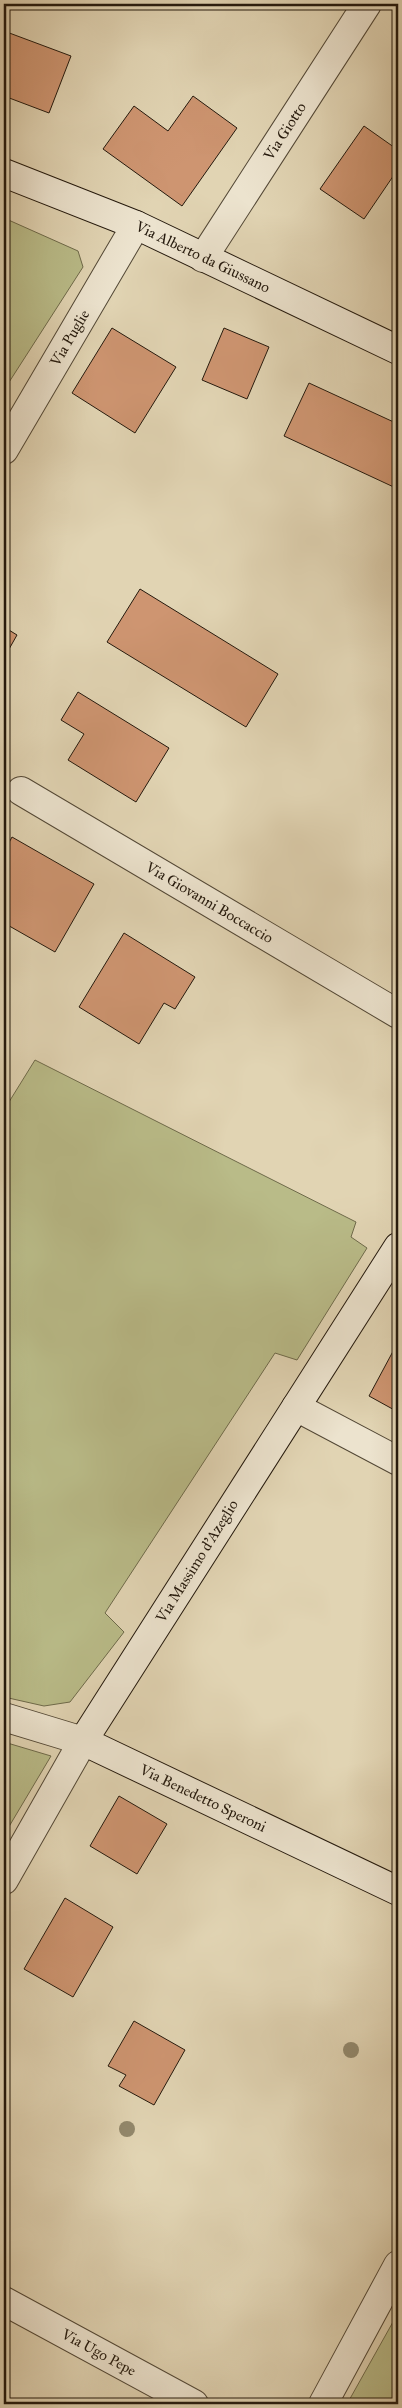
<svg xmlns="http://www.w3.org/2000/svg" width="402" height="2408" viewBox="0 0 402 2408" font-family="'IM FELL Great Primer',serif">
  <style>
    .green { fill: #b9bb88; stroke: #6e6a4a }
    .building { fill: #ce9571; stroke: #24190d }
    .lines { fill: none; stroke-linecap: round; stroke-linejoin: round }
    .street-casing { stroke: #534836; stroke-width: 30 }
    .secondary-casing { stroke: #24190d; stroke-width: 30 }
    .street { stroke: #ece3ce; stroke-width: 28 }
    .secondary { stroke: #ece3ce; stroke-width: 28 }
    .tree { fill: #92886c }
    .labels { text-anchor: middle; dominant-baseline: central; stroke-width: 4; stroke-linejoin: round; paint-order: stroke }
    .street-label { font-size: 15px; fill: #24190d; stroke: #ece3ce }
  </style>
  <rect width="100%" height="100%" fill="#e1d4b3"/>
  <filter id="stains"><feTurbulence type="fractalNoise" baseFrequency=".004" numOctaves="4"/><feColorMatrix values="0 0 0 0 .2 0 0 0 0 .09 0 0 0 0 .02 0 0 0 .5 -.17"/></filter>
  <radialGradient id="worn" r=".72"><stop offset=".6" stop-color="#630" stop-opacity="0"/><stop offset="1" stop-color="#630" stop-opacity=".3"/></radialGradient>
  <path class="green" d="M4,218L78,251L83,267L4,390Z
    M35,1060L356,1222L351,1237L367,1248L297,1360L275,1353L105,1613L124,1632L70,1702L44,1706L4,1697V1110Z
    M4,1742L51,1756L4,1835Z
    M398,2313V2404H347Z"/>
  <path class="building" d="M4,31L71,56L49,113L4,96Z
    M193,96L237,128L182,206L103,149L134,106L168,131Z
    M364,126L398,150V169L364,219L320,189Z
    M112,328L176,367L135,433L72,393Z
    M224,328L269,347L247,399L202,380Z
    M309,383L398,424V489L284,436Z
    M140,589L278,674L246,727L107,642Z
    M4,627L17,635L4,658Z
    M78,692L169,748L136,802L68,760L84,734L61,720Z
    M12,837L94,884L55,952L4,923V852Z
    M124,933L195,977L175,1009L164,1003L139,1044L79,1007Z
    M398,1342V1412L369,1396Z
    M119,1796L167,1824L137,1874L90,1846Z
    M65,1898L113,1927L73,1997L24,1969Z
    M134,2021L185,2050L154,2105L119,2086L126,2075L108,2066Z"/>
  <g class="lines">
    <g class="street-casing">
      <g id="street">
        <path id="s1" d="M203,258L367,4"/>
        <path id="s2" d="M4,450L136,225"/>
        <path id="s3" d="M21,791L398,1014"/>
        <path d="M296,1407L398,1461"/>
        <path d="M4,1717L83,1741L4,1880"/>
        <path id="s4" d="M4,2301L194,2404"/>
        <path d="M323,2404L398,2265"/>
      </g>
    </g>
    <g class="secondary-casing">
      <g id="secondary">
        <path id="s5" d="M4,173L136,225L398,350"/>
        <path id="s6" d="M398,1247L83,1741L398,1891"/>
      </g>
    </g>
    <use href="#street" class="street"/>
    <use href="#secondary" class="secondary"/>
  </g>
  <g class="tree">
    <circle cx="351" cy="2050" r="8"/>
    <circle cx="127" cy="2129" r="8"/>
  </g>
  <g class="labels">
    <g class="street-label">
      <text stroke="none"><textPath href="#s1" startOffset="151">Via Giotto</textPath></text>
      <text stroke="none"><textPath href="#s5" startOffset="216">Via Alberto da Giussano</textPath></text>
      <text stroke="none"><textPath href="#s2" startOffset="130">Via Puglie</textPath></text>
      <text stroke="none"><textPath href="#s3" startOffset="219">Via Giovanni Boccaccio</textPath></text>
      <text transform="translate(197 1561) rotate(-58)">Via Massimo d'Azeglio</text>
      <text stroke="none"><textPath href="#s6" startOffset="719">Via Benedetto Speroni</textPath></text>
      <text stroke="none"><textPath href="#s4" startOffset="108">Via Ugo Pepe</textPath></text>
    </g>
  </g>
  <rect width="402" height="2408" fill="none" stroke="#e1d4b3" stroke-width="20"/>
  <rect x="5" y="5" width="392" height="2398" fill="none" stroke="#24190d" stroke-width="2.5"/>
  <rect x="10" y="10" width="382" height="2388" fill="none" stroke="#24190d"/>
  <rect width="100%" height="100%" filter="url(#stains)"/>
  <rect width="100%" height="100%" fill="url(#worn)"/>
</svg>
